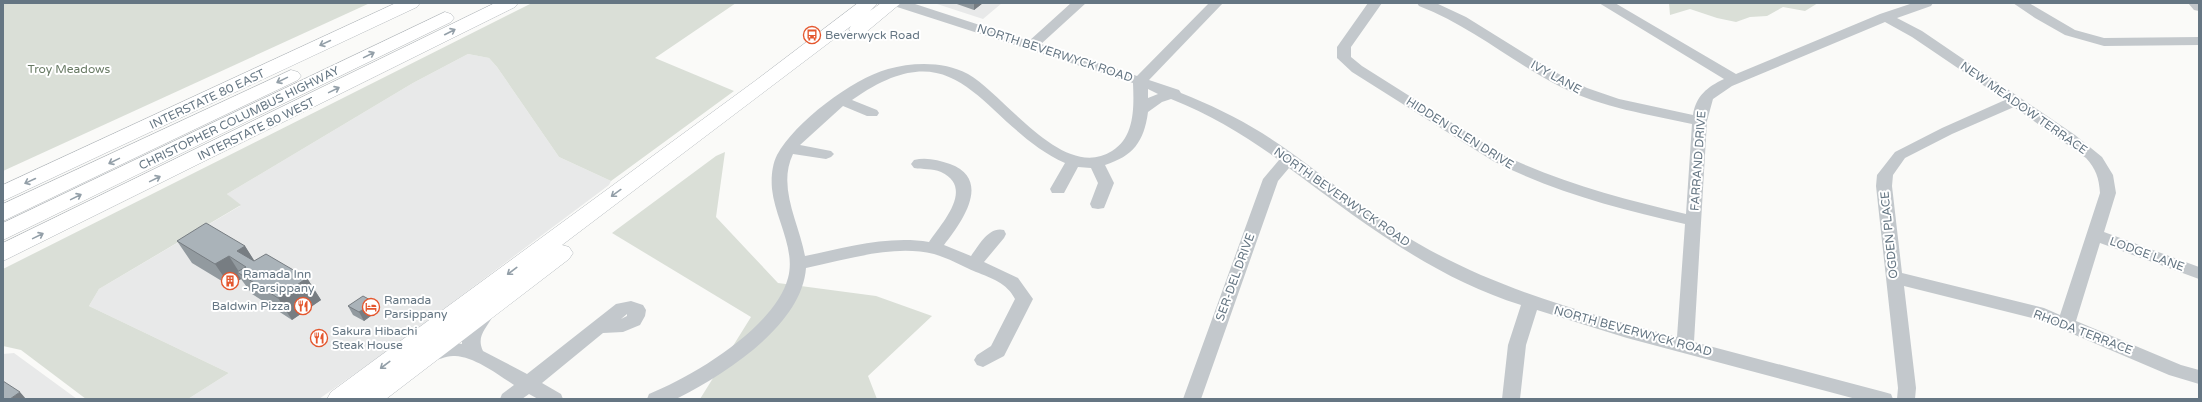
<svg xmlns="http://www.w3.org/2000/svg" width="2202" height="402" viewBox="0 0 2202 402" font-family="'Varela Round',sans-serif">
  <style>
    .built { fill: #e8e9e9 }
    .green { fill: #dadfd7 }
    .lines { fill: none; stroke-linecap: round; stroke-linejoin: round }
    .highway-casing { stroke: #b4b9bd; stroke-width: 1 }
    .minor { fill: #c3c8cc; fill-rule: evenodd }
    .highway { fill: #fff; fill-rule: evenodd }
    .wall { fill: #929a9f }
    .shaded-wall { fill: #777d82 }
    .building { fill: #aab3b9; stroke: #777d82 }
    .oneway { stroke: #939fa8 }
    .labels { text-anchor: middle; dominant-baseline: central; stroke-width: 4; stroke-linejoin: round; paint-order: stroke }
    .poi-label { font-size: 12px; fill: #657683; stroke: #fff; text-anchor: start }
    .street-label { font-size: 12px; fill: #657683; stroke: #fff }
    .park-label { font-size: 12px; fill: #687a64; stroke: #fff }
  </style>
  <rect width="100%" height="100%" fill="#fafaf8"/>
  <path class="built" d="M934,3H1002L983,19Z
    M468,54L489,58L497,67L559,157L611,181L609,185L390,349L319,399H188L229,373L89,306L99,289L240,206L227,194L413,83Z
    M14,353L77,399H3V354Z"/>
  <path class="green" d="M3,3H370L3,171Z
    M532,3H736L655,58L734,91L611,181L559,157L497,67L489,58L468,54L413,83L227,194L241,205L99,289L89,306L229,373L188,399H86L21,350L3,346V269Z
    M1669,3H1818L1805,11L1783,7L1767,16L1750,17L1736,22L1717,18L1690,9L1670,15Z
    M725,152L716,217L778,283L876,296L932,316L868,376L877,399H700L751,317L612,233L716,156Z"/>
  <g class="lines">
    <g class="highway-casing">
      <path id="highway" d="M396,3H420L417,7L3,201V185Z
        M495,3H518L515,7L3,261V243Z
        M858,3H878L870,11L881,3H901L865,33L858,35L851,33L849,29L851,26L562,245L569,247L573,253L569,259L386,399H327L331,392L755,81Z
        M445,12L451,14L454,18L451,22L3,240V223Z
        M291,70L298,72L301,76L298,80L3,221V204Z"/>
    </g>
    <path class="minor" d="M892,3H912L1029,41L1071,3H1086L1041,44L1137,76L1209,3H1223L1149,80L1179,90L1181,93C1209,104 1236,117 1262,133C1316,167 1364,212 1419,244C1499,290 1588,314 1677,337L1685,224C1619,209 1554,192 1493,161L1352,72L1337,58V47L1368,3H1382L1351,47V57L1362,66L1503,155C1562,183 1623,199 1686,214L1692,124C1648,114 1602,108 1561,87C1512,62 1471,26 1419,6L1417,3H1436L1466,17L1553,71L1587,88L1619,99L1693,115C1696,96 1707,87 1724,79L1599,3H1615L1736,74L1880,14L1913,3H1933L1931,6L1897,18L1922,31L2075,135L2102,157L2113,175L2116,193L2104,232L2199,267V279L2100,243L2076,321L2181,365L2199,370V384L2169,375L2040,320L1904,286L1916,388L1915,399H1897L1898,388L1876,186L1877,175L1895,152L1942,128L2005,100L1912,37L1885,22L1732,86L1713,99L1707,121L1694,342L1884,392L1891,394L1893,399H1856L1627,338L1537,310L1526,345L1520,399H1502L1508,345L1521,305C1434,278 1362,222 1289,168L1278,181L1201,399H1183L1263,179L1279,160C1244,135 1211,115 1171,99L1162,102L1148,112C1144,142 1133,156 1105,165L1114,183L1104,208L1098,209L1092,208L1090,204L1098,183L1091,168L1078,167L1064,193H1052L1050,189L1065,163C980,124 962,22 852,100L877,110L879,113L877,116H867L843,106L800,145L831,151L834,154L831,157L826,159L793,154C777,187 799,223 805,256C845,248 888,235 929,242C942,223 975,188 941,172C932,168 923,170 914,168L911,164L914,160C926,157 938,160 950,164C993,180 961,223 944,245L971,256C979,245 989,226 1004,230L1006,234L1004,238L984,262L1018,278L1033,299L1004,356L983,367L977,365L974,360L977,355L991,346L1015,299C1007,283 991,278 976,272C962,266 948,258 934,254C893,244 846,260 806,268C802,325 726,373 680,397L676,399H647L649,394C694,376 775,327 788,278C796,249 775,218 772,189C771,178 772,165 777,155C795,122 852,79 888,69C913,62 944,61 968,74C1006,96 1063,182 1112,151C1135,137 1134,107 1133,83L894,6ZM1148,89L1158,94L1148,98ZM2014,107L2086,158C2096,169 2099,178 2100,193L2060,315L2044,308L1902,273L1892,186L1893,175L1905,158L1952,134Z
      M2013,3H2029L2075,30L2104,38L2199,37V45L2104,46L2065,35L2035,18Z
      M2188,3H2199V11L2194,10Z
      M631,301L643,305L646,310L645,316L640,325L623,332L603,333L542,383L561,394L563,399H538L529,394L522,399H500L502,394L514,385C497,374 475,357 455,356C444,355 436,363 425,360L422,355L425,350C437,345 449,341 462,344C461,329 475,307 490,311L493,316C486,329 476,336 483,351L527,374L616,304ZM627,314V316L621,319Z"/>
    <use href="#highway" class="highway"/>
  </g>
  <path class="wall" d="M954,3H983L974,10Z
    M177,241L245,246L254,261L307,278L321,300L292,320L252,294L241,279L230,286L192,263Z
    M374,302L379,310L364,321L353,315L348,306Z"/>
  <path class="shaded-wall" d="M974,3H983L974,10Z
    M245,246L259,268L237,251Z
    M229,256L241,275L237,272L241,279L230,286L215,264Z
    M307,278L321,300L292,320L278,298Z
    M374,302L379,310L364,321L359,312Z
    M20,392L26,399H10Z"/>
  <path class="building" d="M206,223L245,246L237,251L254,261L266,254L307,278L278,298L237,272L246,267L229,256L215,264L177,241Z
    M363,296L374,302L359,312L348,306Z
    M3,381L20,392L10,399H3Z"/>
  <defs><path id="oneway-shaft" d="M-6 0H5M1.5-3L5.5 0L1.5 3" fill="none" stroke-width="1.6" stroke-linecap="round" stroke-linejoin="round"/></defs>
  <g class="oneway">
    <use href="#oneway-shaft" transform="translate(450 32) rotate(-27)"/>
    <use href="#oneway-shaft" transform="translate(325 43) rotate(155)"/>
    <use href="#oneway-shaft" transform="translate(369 55) rotate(-26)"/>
    <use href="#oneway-shaft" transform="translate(282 80) rotate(154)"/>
    <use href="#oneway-shaft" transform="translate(334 90) rotate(-26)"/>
    <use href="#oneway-shaft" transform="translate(114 161) rotate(154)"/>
    <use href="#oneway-shaft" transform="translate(155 179) rotate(-26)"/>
    <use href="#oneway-shaft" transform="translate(30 181) rotate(155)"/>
    <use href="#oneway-shaft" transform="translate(616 193) rotate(144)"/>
    <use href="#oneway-shaft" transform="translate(76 197) rotate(-26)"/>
    <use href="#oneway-shaft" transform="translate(38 236) rotate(-26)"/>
    <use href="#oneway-shaft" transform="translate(512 271) rotate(143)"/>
    <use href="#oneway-shaft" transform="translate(385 365) rotate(143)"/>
  </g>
  <defs>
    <g id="bus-ring" transform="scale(0.9)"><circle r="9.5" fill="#fff" stroke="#e4572e" stroke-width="1.5"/><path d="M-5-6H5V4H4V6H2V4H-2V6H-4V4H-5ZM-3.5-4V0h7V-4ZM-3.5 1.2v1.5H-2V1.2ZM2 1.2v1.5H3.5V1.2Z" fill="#e4572e"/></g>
    <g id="building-ring" transform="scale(0.9)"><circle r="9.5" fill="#fff" stroke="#e4572e" stroke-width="1.5"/><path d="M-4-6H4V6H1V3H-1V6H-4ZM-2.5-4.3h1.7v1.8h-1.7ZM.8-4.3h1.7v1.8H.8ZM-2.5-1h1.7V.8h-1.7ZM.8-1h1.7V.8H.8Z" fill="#e4572e"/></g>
    <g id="restaurant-ring" transform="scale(0.9)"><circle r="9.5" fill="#fff" stroke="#e4572e" stroke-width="1.5"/><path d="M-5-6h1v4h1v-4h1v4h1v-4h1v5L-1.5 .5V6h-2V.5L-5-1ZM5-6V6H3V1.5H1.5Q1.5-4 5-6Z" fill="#e4572e"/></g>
    <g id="hotel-ring" transform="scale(0.9)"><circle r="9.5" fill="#fff" stroke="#e4572e" stroke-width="1.5"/><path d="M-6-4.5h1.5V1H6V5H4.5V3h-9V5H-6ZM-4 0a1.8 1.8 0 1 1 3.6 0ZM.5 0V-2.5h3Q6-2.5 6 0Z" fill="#e4572e"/></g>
  </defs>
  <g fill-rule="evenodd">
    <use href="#bus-ring" x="812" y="35"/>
    <use href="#building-ring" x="230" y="281"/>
    <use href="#restaurant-ring" x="303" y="306"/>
    <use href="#hotel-ring" x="371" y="307"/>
    <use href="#restaurant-ring" x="319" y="338"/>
  </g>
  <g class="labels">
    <g class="poi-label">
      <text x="825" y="35">Beverwyck Road</text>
      <text x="243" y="274">Ramada Inn<tspan x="243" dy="14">- Parsippany</tspan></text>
      <text x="384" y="300">Ramada<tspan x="384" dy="14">Parsippany</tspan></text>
      <text x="290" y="306" text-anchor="end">Baldwin Pizza</text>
      <text x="332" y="331">Sakura Hibachi<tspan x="332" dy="14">Steak House</tspan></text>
    </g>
    <g class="street-label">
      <text transform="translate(1055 53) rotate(18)">NORTH BEVERWYCK ROAD</text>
      <text transform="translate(1556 77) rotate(29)">IVY LANE</text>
      <text transform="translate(207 99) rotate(-25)">INTERSTATE 80 EAST</text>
      <text transform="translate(2024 108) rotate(35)">NEW MEADOW TERRACE</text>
      <text transform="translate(239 118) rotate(-26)">CHRISTOPHER COLUMBUS HIGHWAY</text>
      <text transform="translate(256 129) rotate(-26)">INTERSTATE 80 WEST</text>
      <text transform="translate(1460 133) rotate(32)">HIDDEN GLEN DRIVE</text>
      <text transform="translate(1698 161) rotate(-86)">FARRAND DRIVE</text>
      <text transform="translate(1342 197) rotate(35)">NORTH BEVERWYCK ROAD</text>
      <text transform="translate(1889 235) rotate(-96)">OGDEN PLACE</text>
      <text transform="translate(2147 254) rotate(20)">LODGE LANE</text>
      <text transform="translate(1235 277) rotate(-70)">SER-DEL DRIVE</text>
      <text transform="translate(1633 331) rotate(15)">NORTH BEVERWYCK ROAD</text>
      <text transform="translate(2083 332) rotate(21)">RHODA TERRACE</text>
    </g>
    <g class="park-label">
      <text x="69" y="69">Troy Meadows</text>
    </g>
  </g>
  <rect width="2202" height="402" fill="none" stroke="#657683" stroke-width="8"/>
</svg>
